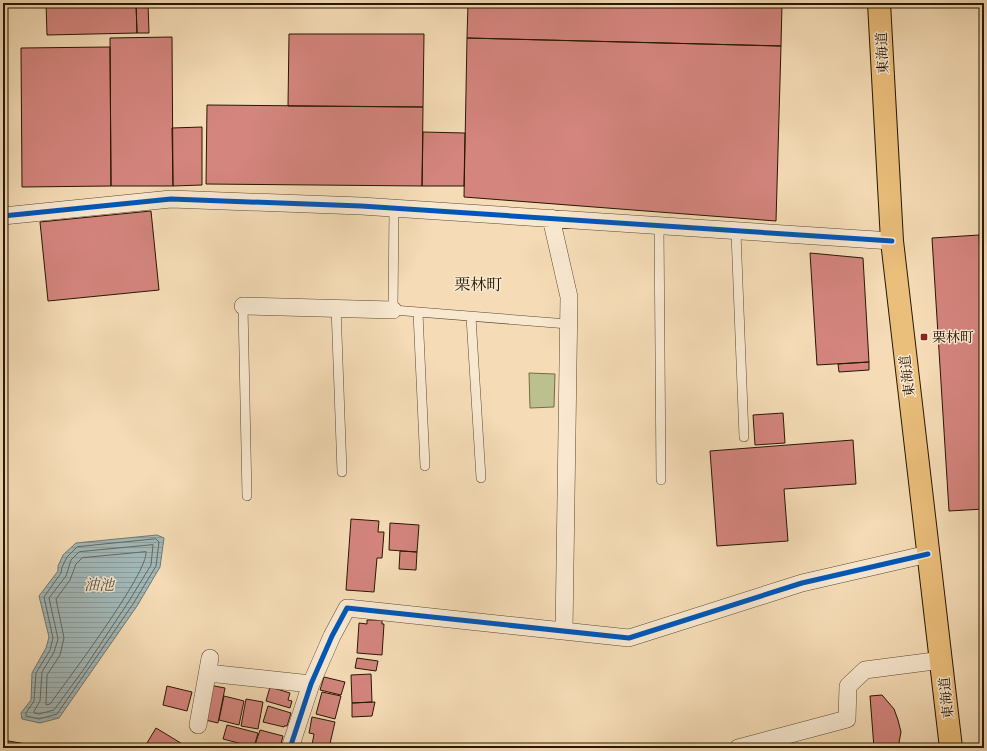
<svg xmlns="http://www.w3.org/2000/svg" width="987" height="751" viewBox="0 0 987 751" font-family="'Gentium Book Plus','Noto Serif JP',serif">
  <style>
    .park { fill: #bbc08e; stroke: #716c48 }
    .water { fill: url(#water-rules); stroke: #717870 }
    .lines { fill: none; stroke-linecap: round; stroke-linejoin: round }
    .shore { stroke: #64685e; stroke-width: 1 }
    .building { fill: #d4857e; stroke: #271701 }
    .service-casing { stroke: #5a482e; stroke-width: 10 }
    .minor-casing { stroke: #5a482e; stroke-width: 18 }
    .trunk-casing { stroke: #271701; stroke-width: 24 }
    .service { stroke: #f8e8d0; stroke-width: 9 }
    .minor { stroke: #f8e8d0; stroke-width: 17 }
    .trunk { stroke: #eabe7b; stroke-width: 22 }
    .cycleway-casing { stroke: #f8e8d0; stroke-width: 8 }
    .cycleway { stroke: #0057b8; stroke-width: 5 }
    .poi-dot { fill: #8f2418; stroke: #f8e8d0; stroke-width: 1.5 }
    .labels { text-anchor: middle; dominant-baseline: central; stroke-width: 3; stroke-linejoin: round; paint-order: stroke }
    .street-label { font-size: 14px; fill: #271701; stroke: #f8e8d0 }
    .poi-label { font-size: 14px; fill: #271701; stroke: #f8e8d0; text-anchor: start }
    .water-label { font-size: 15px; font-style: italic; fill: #525042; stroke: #f8e8d0 }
    .quarter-label { font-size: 16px; fill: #271701; stroke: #f8e8d0 }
  </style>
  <defs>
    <pattern id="water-rules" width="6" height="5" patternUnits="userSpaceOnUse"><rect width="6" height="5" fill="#a2b9ba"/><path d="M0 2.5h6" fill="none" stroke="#8c9e9e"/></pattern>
  </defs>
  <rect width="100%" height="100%" fill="#f5dcb6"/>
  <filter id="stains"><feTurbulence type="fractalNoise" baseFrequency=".005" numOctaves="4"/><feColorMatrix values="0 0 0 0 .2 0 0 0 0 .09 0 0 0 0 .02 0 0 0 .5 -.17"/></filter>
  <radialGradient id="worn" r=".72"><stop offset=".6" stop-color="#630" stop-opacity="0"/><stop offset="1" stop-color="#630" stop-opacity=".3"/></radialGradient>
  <path class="park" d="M529,373L555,374L554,407L530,408Z"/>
  <path class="water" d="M157,535L164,538L160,567L137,606L59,718L40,723L22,719L21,713L31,700L32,673L46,648L49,637L39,596L58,571V566L63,555L76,543Z"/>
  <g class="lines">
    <path class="shore" d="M156,539L159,542L156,566L133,604L57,714L39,719L26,716V713L34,701L36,673L50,650L53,638L44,597L61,573L62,567L67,557L77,547Z
      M153,545L151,565L129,601L84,669L54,710L39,714L34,713V711L40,701L42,672L54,652L58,639L49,598L66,576L71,560L79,552Z
      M146,552C149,572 66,682 50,704L46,705L47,675L60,655L64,638L56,599L70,580L76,564L82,558Z"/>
  </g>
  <path class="building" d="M46,3H136L137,33L47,35Z
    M136,3H148L149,33H137Z
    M468,3H782L781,46L467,38Z
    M289,34H424L423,107L288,106Z
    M172,37L173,186H111L110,38Z
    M467,38L781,46L776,221L464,197Z
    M110,47L111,186L22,187L21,48Z
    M207,105L423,107L422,186L206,184Z
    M202,127V185L173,186L172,128Z
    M423,132L465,133L464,186H422Z
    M151,211L159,290L48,301L40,222Z
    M979,235L984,320V509L949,511L932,238Z
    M810,253L863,258L869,362L817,365Z
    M869,362V370L839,372L838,364Z
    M783,413L785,443L755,445L753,415Z
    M853,440L856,484L784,489L788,541L717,546L710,451Z
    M351,519L379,521L378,532H384L382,558H377L374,592L346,590Z
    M390,523L419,525L417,552L389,550Z
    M400,551L417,552L416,570L399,569Z
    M367,620H382V624H384L382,655L357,653L359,623L367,624Z
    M357,658L378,661L376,671L355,668Z
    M371,674L372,702L352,703L351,675Z
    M324,677L345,682L341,695L320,690Z
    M209,685L225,688L218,723L201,719Z
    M167,686L192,692L187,711L163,705Z
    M270,687L290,693L288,700L292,701L290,708L266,701Z
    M322,692L341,696L335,719L316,714Z
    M882,695L894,709L898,720L901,732L898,748H874L870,696Z
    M224,696L244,701L239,725L219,720Z
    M246,699L263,702L258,729L241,726Z
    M375,702L372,716L352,717V703Z
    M268,706L291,713L287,726H284V727L263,722Z
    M312,717L335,722L329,748L312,745L314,734L309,733Z
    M227,725L258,733L254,747L223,739Z
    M156,728L189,748H144Z
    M260,730L283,736L280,748H265L255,745Z
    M3,740L49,748H3Z
    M301,743L316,748H299Z"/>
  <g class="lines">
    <g class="service-casing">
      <path id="service" d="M394,208L393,310L568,324
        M659,225L661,480
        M736,233L744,437
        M243,306L247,496
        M336,307L342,472
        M418,313L425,466
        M471,317L481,478"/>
    </g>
    <g class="minor-casing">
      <path id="minor" d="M3,216L171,199L361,206L892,241
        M551,218L569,297L564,631
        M243,306L393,310
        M208,673L311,684
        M198,725L210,658
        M290,748L311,684L332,636L347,608L629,638L802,583L928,554
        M738,748L847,719L848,686L865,670L942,660"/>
    </g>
    <g class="trunk-casing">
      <path id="trunk" d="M879,3L892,241L951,748"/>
    </g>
    <use href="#service" class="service"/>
    <use href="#minor" class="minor"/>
    <use href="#trunk" class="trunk"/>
    <g class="cycleway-casing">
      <path id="cycleway" d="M3,216L171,199L361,206L892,241
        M290,748L311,684L332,636L347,608L629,638L802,583L928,554"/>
    </g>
    <use href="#cycleway" class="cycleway"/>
  </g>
  <rect class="poi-dot" x="920" y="333" width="8" height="8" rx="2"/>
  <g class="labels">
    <g class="street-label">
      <text transform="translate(882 53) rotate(-93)">東海道</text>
      <text transform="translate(907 376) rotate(-97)">東海道</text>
      <text transform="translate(946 698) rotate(-96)">東海道</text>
    </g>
    <g class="poi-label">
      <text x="932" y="337">栗林町</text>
    </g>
    <g class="water-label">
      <text x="99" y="584">油池</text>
    </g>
    <g class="quarter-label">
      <text x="478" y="284">栗林町</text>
    </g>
  </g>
  <rect width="987" height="751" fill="none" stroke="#f5dcb6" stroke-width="16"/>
  <rect x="4" y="4" width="979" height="743" fill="none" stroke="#271701" stroke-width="2"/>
  <rect x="8" y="8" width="971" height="735" fill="none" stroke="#271701"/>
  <rect width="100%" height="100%" filter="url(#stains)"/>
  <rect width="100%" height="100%" fill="url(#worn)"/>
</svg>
